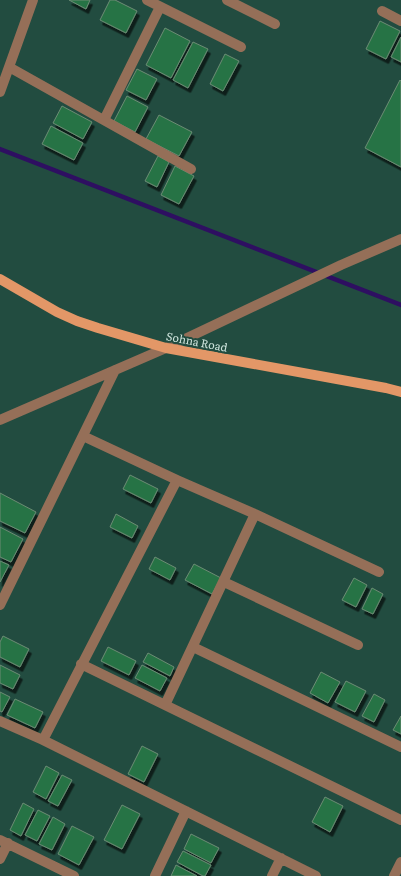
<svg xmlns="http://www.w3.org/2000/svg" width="401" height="876" viewBox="0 0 401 876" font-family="Literata,serif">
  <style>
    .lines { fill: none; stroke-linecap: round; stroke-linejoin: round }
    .stream { stroke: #2e0f61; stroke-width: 4.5 }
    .building { fill: #287344; stroke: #6b8c74; filter: url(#shadow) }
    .minor { stroke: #956f58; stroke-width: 10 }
    .major { stroke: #e39767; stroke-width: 10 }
    .labels { text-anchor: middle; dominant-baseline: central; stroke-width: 4; stroke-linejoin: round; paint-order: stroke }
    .street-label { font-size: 11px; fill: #cee4dc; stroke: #224c40 }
  </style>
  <defs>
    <filter id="shadow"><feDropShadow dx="2.5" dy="4.5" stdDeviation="0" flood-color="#0009"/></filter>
  </defs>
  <rect width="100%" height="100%" fill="#224c40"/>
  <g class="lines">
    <path class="stream" d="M0,149L401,305"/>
  </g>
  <path class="building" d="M69,0H90L86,9Z
    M110,0H115L137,11L126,33L100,20Z
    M380,21L400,31L386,59L366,49Z
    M165,28L190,41L171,78L146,65Z
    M401,37V62L391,57Z
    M193,42L208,49L188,88L173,80Z
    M225,54L239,61L223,91L210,84Z
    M137,69L157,79L146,100L126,90Z
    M400,80L401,81V167L365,148Z
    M127,96L148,107L135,132L114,121Z
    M62,106L92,122L83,139L53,123Z
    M159,115L192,132L179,156L146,139Z
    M51,126L83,143L74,160L42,144Z
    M158,156L169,162L157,187L145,181Z
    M175,166L194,176L179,204L161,195Z
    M130,475L158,489L151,503L123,489Z
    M0,493L36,512L25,533L0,521Z
    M116,514L138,526L132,538L110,527Z
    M0,527L23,539L11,562L0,557Z
    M155,557L176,568L170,580L149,569Z
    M0,561L9,565L0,582Z
    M194,564L221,578L212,594L185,580Z
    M354,578L367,585L356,607L342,600Z
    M372,588L383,594L373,614L362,609Z
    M3,636L29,649L20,667L0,657V642Z
    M108,647L136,661L129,675L101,661Z
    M148,653L174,667L170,676L143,662Z
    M0,665L20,675L13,689L0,683Z
    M142,665L167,678L160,691L135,678Z
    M321,672L340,682L328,703L310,693Z
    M346,681L366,691L355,712L335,702Z
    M0,692L10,697L2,712L0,711Z
    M374,694L385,700L374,722L362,716Z
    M15,699L43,712L35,728L7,715Z
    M401,716V734L393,730Z
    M142,746L158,754L144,782L128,774Z
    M46,766L59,773L46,799L33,792Z
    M62,775L72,780L58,806L48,801Z
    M325,797L343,806L330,832L312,822Z
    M23,803L34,809L21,836L10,830Z
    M122,805L140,814L122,849L104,840Z
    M38,810L50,816L37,841L25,835Z
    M53,817L65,824L52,850L39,844Z
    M72,826L94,837L79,865L58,854Z
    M191,834L219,848L211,863L184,849Z
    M183,851L211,865L205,876H203L177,862Z
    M176,865L197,876H171Z"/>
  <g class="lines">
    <path class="minor" d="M147,0L241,47
      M227,0L275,24
      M382,11L401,21
      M9,67L191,169
      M0,92L33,0
      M104,120L160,7
      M0,420L166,348L341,265L401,239
      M83,436L177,480L255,514L165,705
      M255,514L379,572
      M224,582L358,645
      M0,605L115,370
      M193,647L401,747
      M81,664L401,820
      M0,721L43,740L316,876
      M43,740L177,480
      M0,840L74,876
      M0,859L8,843
      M155,876L186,811
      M272,876L281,858
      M394,876L401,862"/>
    <path class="major" d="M0,279L57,312L77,321L98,328L166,348L386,388L401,392"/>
  </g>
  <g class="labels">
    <g class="street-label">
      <text transform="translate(197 341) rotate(11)">Sohna Road</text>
    </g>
  </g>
</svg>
